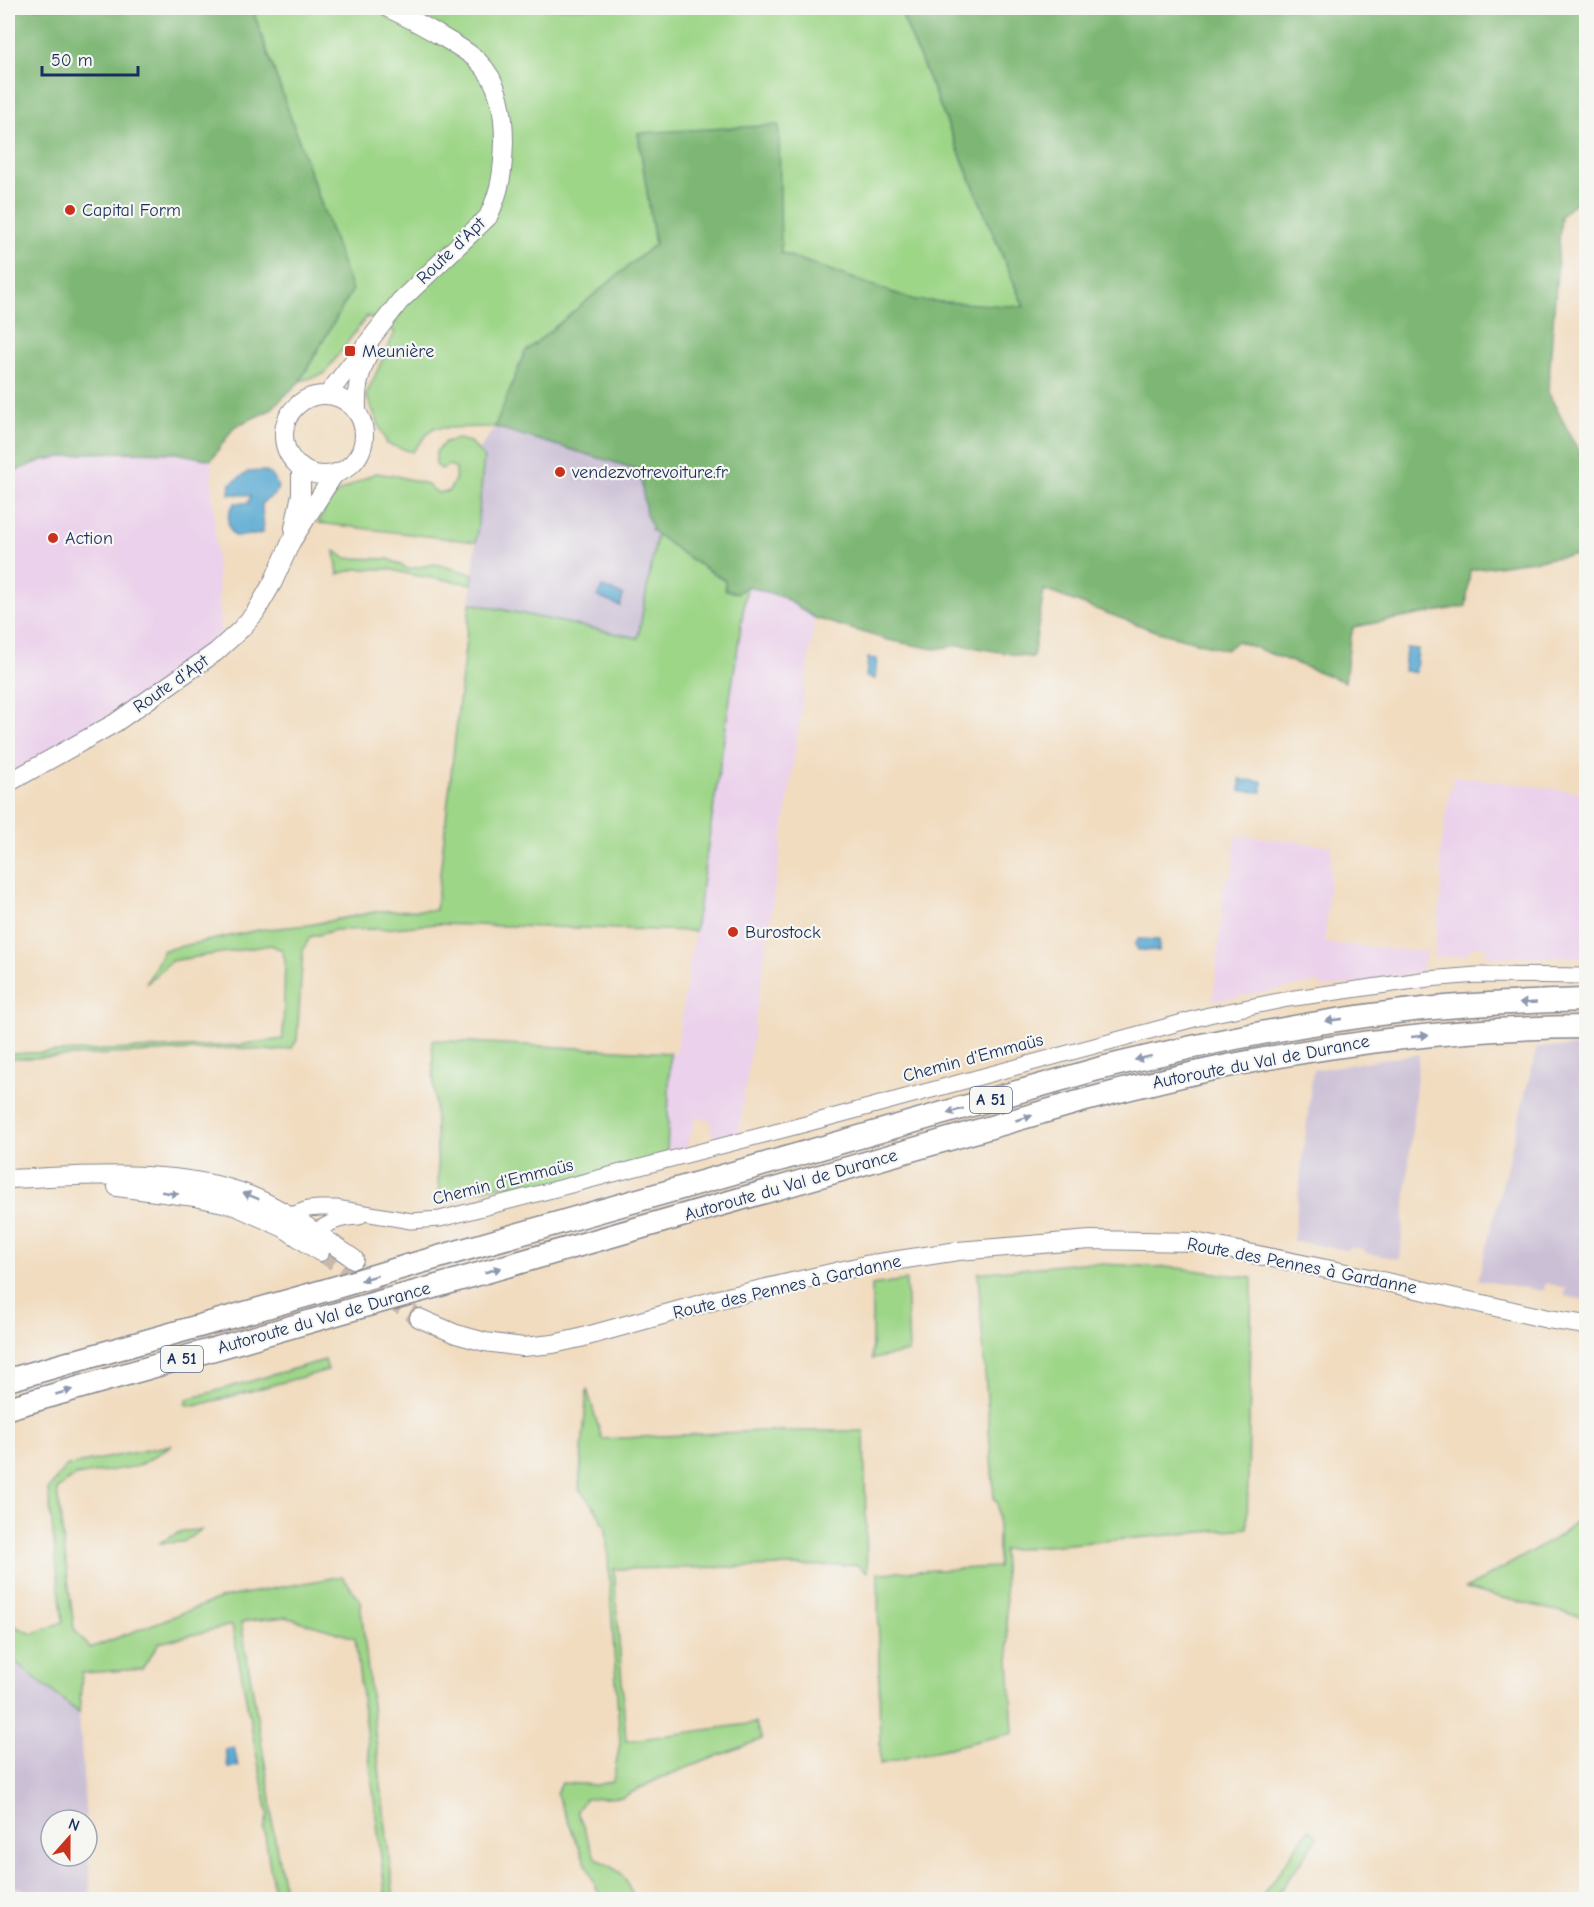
<svg xmlns="http://www.w3.org/2000/svg" width="1594" height="1907" viewBox="0 0 1594 1907" font-family="'Comic Neue',sans-serif">
  <style>
    .built { fill: #ebd1eb }
    .industrial { fill: #cbbfd5 }
    .green { fill: #9ed688; stroke: #5c8273; stroke-width: 1.5 }
    .forest { fill: #7eb774; stroke: #4c7369; stroke-width: 1.5 }
    .water { fill: #57a8d1; stroke: #396c98; stroke-width: 1.5 }
    .lines { fill: none; stroke-linecap: round; stroke-linejoin: round }
    .secondary-tunnel { stroke: #c6b9ac; stroke-width: 18; stroke-dasharray: 18 9; stroke-linecap: butt }
    .tertiary-casing { stroke: #86868e; stroke-width: 17 }
    .secondary-casing { stroke: #86868e; stroke-width: 20 }
    .motorway-casing { stroke: #86868e; stroke-width: 25 }
    .tertiary { stroke: #fff; stroke-width: 15 }
    .secondary { stroke: #fff; stroke-width: 18 }
    .motorway { stroke: #fff; stroke-width: 22 }
    .motorway-bridge-casing { stroke: #86868e; stroke-width: 25; stroke-linecap: butt }
    .motorway-bridge { stroke: #fff; stroke-width: 22 }
    .oneway { fill: #8d97ae }
    .poi-dot { fill: #c8321e; stroke: #f6f6f2; stroke-width: 2 }
    .labels { text-anchor: middle; dominant-baseline: central; stroke-width: 4.5; stroke-linejoin: round; paint-order: stroke }
    .shield { fill: #f6f6f2; stroke: #5d6b8a; stroke-width: 1.5 }
    .shield-label { font-size: 16px; font-weight: bold; fill: #1b2f5e }
    .poi-label { font-size: 18px; fill: #1b2f5e; stroke: #f6f6f2; text-anchor: start }
    .street-label { font-size: 18px; fill: #1b2f5e; stroke: #f6f6f2 }
  </style>
  <rect width="100%" height="100%" fill="#f6f6f2"/>
  <filter id="ink" filterUnits="userSpaceOnUse"><feTurbulence type="fractalNoise" baseFrequency=".0167" numOctaves="2"/><feDisplacementMap in="SourceGraphic" scale="12" xChannelSelector="R" yChannelSelector="G"/><feConvolveMatrix kernelMatrix="1 2 1 2 8 2 1 2 1" color-interpolation-filters="sRGB"/></filter>
  <filter id="wash" filterUnits="userSpaceOnUse"><feTurbulence type="fractalNoise" baseFrequency=".008" numOctaves="4" result="noise"/><feDisplacementMap in="SourceGraphic" scale="24" xChannelSelector="R" yChannelSelector="G"/><feGaussianBlur stdDeviation="1.35" result="paint"/><feColorMatrix in="noise" values="0 0 0 0 0 0 0 0 0 0 0 0 0 0 0 0 0 1.4 0 .05"/><feComposite in="paint" operator="in"/></filter>
  <g filter="url(#wash)">
    <rect width="100%" height="100%" fill="#f1dcbf"/>
    <path class="built" d="M129,452L176,453L211,460L221,636L156,688L8,774V474L43,460L88,453Z
      M747,586L783,597L815,618L738,1136L724,1139L715,1137L711,1131V1120L696,1117L687,1147L667,1157L670,1053H676Z
      M1454,776L1586,793V961H1583L1580,957H1487L1485,946L1471,947L1467,955L1434,958L1442,882L1440,856L1448,800Z
      M1236,835L1332,846L1325,943L1427,952L1421,973L1321,988V982L1213,1001L1225,880L1232,874Z"/>
    <path class="industrial" d="M495,427L640,470L646,514L652,527L651,530L657,534L639,638L470,603L484,457L479,450Z
      M1537,1047H1586V1300L1564,1296L1565,1288L1546,1283L1543,1291L1478,1280Z
      M1419,1054L1400,1259L1366,1253L1364,1249L1349,1247L1347,1250L1293,1241L1313,1070Z
      M8,1656L79,1713L86,1820H51V1856H87V1835L91,1899H60L8,1885Z"/>
    <path class="green" d="M252,8H899L1024,308L914,300L781,253L638,133L655,244L525,352L495,427L433,428L412,452L387,444L366,395L395,332L367,316L324,374L300,381L352,291Z
      M458,439L470,442L484,457L476,542L318,523L328,503L338,492L375,473L397,476L426,484L438,493L449,491L455,480L456,469L450,465L441,469L436,465V452L445,442Z
      M657,534L687,557L725,581L747,586L695,931L436,924L383,929L335,930L310,937L303,950L297,1040L292,1048L276,1051L239,1048L8,1059V1054L238,1045L283,1039L285,960L282,950L271,945L171,961L146,984L164,950L258,930L309,925L380,911L436,910L470,603L638,638Z
      M335,551L345,558L389,559L408,569L435,564L473,574L472,584L412,575L389,569H356L338,574Z
      M432,1040L670,1053L667,1157L527,1191L505,1185L439,1197Z
      M1081,1263L1178,1268L1252,1278L1247,1528L1003,1550L1013,1733L880,1764L878,1573L998,1567V1503L994,1499L978,1273Z
      M906,1280L909,1352L872,1359V1285Z
      M325,1360L328,1370L195,1406L185,1404L187,1399Z
      M587,1389L602,1439L763,1431H864L867,1572L857,1565L614,1569L626,1741L755,1723L762,1739L660,1778L623,1797L585,1799L577,1811L595,1857L621,1873L635,1899L670,1897V1899H601L556,1793L562,1783L597,1785L613,1781L620,1743L606,1527L594,1507L579,1489Z
      M172,1445L139,1466L75,1476L57,1489L74,1629L90,1648L222,1598L342,1576L360,1600L394,1899H386L355,1638L286,1617L241,1622L271,1799L273,1829L286,1899H275L264,1829L268,1814L232,1625L159,1643L142,1669L82,1673L79,1713L8,1656V1623L32,1634L63,1622L48,1490L66,1466Z
      M1586,1512V1618L1466,1589L1561,1535Z
      M201,1530L183,1542L159,1543L182,1531Z
      M1309,1829L1318,1837L1274,1899H1260Z"/>
    <path class="forest" d="M8,8H252L352,291L300,381L270,410L234,427L211,460L176,453L129,452L88,453L43,460L8,474Z
      M899,8H1586V192L1561,216L1548,392L1584,462L1586,474V553L1470,570L1466,606L1353,627L1349,647L1345,682L1237,641L1226,650L1158,632L1044,590L1033,658L961,645L934,649L888,640L815,618L783,597L748,586L737,593L725,590V580L687,557L651,530L652,527L646,514L640,470L495,427L525,352L655,244L638,133L779,125L781,253L914,300L1024,307Z"/>
    <path class="water" d="M263,471C273,474 276,479 278,489L274,495L263,502C259,513 267,522 262,533L254,535L235,536C226,527 226,513 235,503H249L250,495L229,494L230,484L248,472Z
      M602,587L623,595L620,606L598,597Z
      M1406,648L1418,649L1416,672L1404,671Z
      M868,658L877,659L875,679L866,677Z
      M1240,778L1243,780L1262,781V792L1240,791Z
      M1139,939L1159,940V951L1138,950L1135,944Z
      M234,1747L238,1766L228,1768L225,1749Z"/>
  </g>
  <g filter="url(#ink)">
    <g class="lines">
      <path class="secondary-tunnel" d="M320,1252L419,1318"/>
      <g class="tertiary-casing">
        <path id="tertiary" d="M289,1216L308,1209L319,1208H336L411,1221L440,1219L802,1125L1209,1015L1288,999L1428,979L1477,975L1586,976
          M314,1232C331,1222 339,1218 359,1217"/>
      </g>
      <g class="secondary-casing">
        <path id="secondary" d="M328,394L400,301L488,217C501,190 503,171 504,142C504,113 500,82 478,61C469,52 456,45 444,38C426,27 407,17 388,8
          M284 435a40 40 0 1 1 80 0a40 40 0 1 1-80 0Z
          M357,412C356,386 359,375 370,350
          M294,528L301,494V467
          M8,783L115,723L216,652L241,629L255,613L273,582L291,542L335,473
          M8,1179C83,1176 178,1167 249,1195C287,1210 320,1236 354,1259
          M117,1187L195,1197L233,1205L284,1228L320,1252
          M419,1318L456,1334L485,1342L523,1347L553,1344L580,1338L723,1298L866,1265L958,1251L1090,1240L1194,1242L1351,1274L1548,1319L1586,1325"/>
      </g>
      <g class="motorway-casing">
        <path id="motorway" d="M407,1266L1098,1069C1199,1044 1300,1023 1404,1011C1464,1004 1526,1002 1586,1000
          M437,1286L1078,1102C1244,1056 1414,1028 1586,1027
          M8,1380L330,1289
          M8,1408L357,1308"/>
      </g>
      <use href="#tertiary" class="tertiary"/>
      <use href="#secondary" class="secondary"/>
      <use href="#motorway" class="motorway"/>
      <g class="motorway-bridge-casing">
        <path id="motorway-bridge" d="M330,1289L407,1266
          M357,1308L437,1286"/>
      </g>
      <use href="#motorway-bridge" class="motorway-bridge"/>
    </g>
    <defs><path id="oneway-solid" d="M-6-.8H1V-3.2L6.5 0L1 3.2V.8H-6Z" transform="scale(1.5)"/></defs>
    <g class="oneway">
      <use href="#oneway-solid" transform="translate(1528 1003) rotate(177)"/>
      <use href="#oneway-solid" transform="translate(1334 1020) rotate(172)"/>
      <use href="#oneway-solid" transform="translate(1420 1036) rotate(-6)"/>
      <use href="#oneway-solid" transform="translate(1143 1058) rotate(166)"/>
      <use href="#oneway-solid" transform="translate(955 1111) rotate(164)"/>
      <use href="#oneway-solid" transform="translate(1024 1118) rotate(-16)"/>
      <use href="#oneway-solid" transform="translate(170 1193) rotate(8)"/>
      <use href="#oneway-solid" transform="translate(251 1196) rotate(-158)"/>
      <use href="#oneway-solid" transform="translate(493 1270) rotate(-16)"/>
      <use href="#oneway-solid" transform="translate(369 1278) rotate(163)"/>
      <use href="#oneway-solid" transform="translate(64 1392) rotate(-16)"/>
    </g>
  </g>
  <g class="poi-dot">
    <circle cx="70" cy="210" r="6"/>
    <rect x="344" y="345" width="12" height="12" rx="3"/>
    <circle cx="560" cy="472" r="6"/>
    <circle cx="53" cy="538" r="6"/>
    <circle cx="733" cy="932" r="6"/>
  </g>
  <g class="labels">
    <g class="shield">
      <rect x="970" y="1087" width="42" height="26" rx="4.5"/>
      <rect x="161" y="1346" width="42" height="26" rx="4.5"/>
    </g>
    <g class="shield-label">
      <text x="991" y="1100">A 51</text>
      <text x="182" y="1359">A 51</text>
    </g>
    <g class="poi-label">
      <text x="82" y="210">Capital Form</text>
      <text x="362" y="351">Meunière</text>
      <text x="572" y="472">vendezvotrevoiture.fr</text>
      <text x="65" y="538">Action</text>
      <text x="745" y="932">Burostock</text>
    </g>
    <g class="street-label">
      <text transform="translate(451 251) rotate(-44)">Route d'Apt</text>
      <text transform="translate(171 684) rotate(-35)">Route d'Apt</text>
      <text transform="translate(973 1058) rotate(-15)">Chemin d'Emmaüs</text>
      <text transform="translate(1261 1062) rotate(-11)">Autoroute du Val de Durance</text>
      <text transform="translate(503 1182) rotate(-14)">Chemin d'Emmaüs</text>
      <text transform="translate(791 1185) rotate(-16)">Autoroute du Val de Durance</text>
      <text transform="translate(1302 1266) rotate(11)">Route des Pennes à Gardanne</text>
      <text transform="translate(787 1287) rotate(-13)">Route des Pennes à Gardanne</text>
      <text transform="translate(324 1318) rotate(-16)">Autoroute du Val de Durance</text>
    </g>
  </g>
  <rect width="1594" height="1907" fill="none" stroke="#f6f6f2" stroke-width="30"/>
  <g transform="translate(69 1838) rotate(21)"><circle r="28" fill="#f6f6f2" stroke="#9ea6b7" stroke-width="1.5"/>
  <path d="M0-4.5L10 22L0 15L-10 22Z" fill="#c8321e"/>
  <text y="-9" font-size="16" font-weight="bold" text-anchor="middle" fill="#1b2f5e">N</text>
  </g>
  <path d="M42 66v9h96v-9" fill="none" stroke="#1b2f5e" stroke-width="3"/>
  <text x="51" y="66" font-size="18" fill="#1b2f5e" stroke="#f6f6f2" stroke-width="4.5" paint-order="stroke">50 m</text>
</svg>
